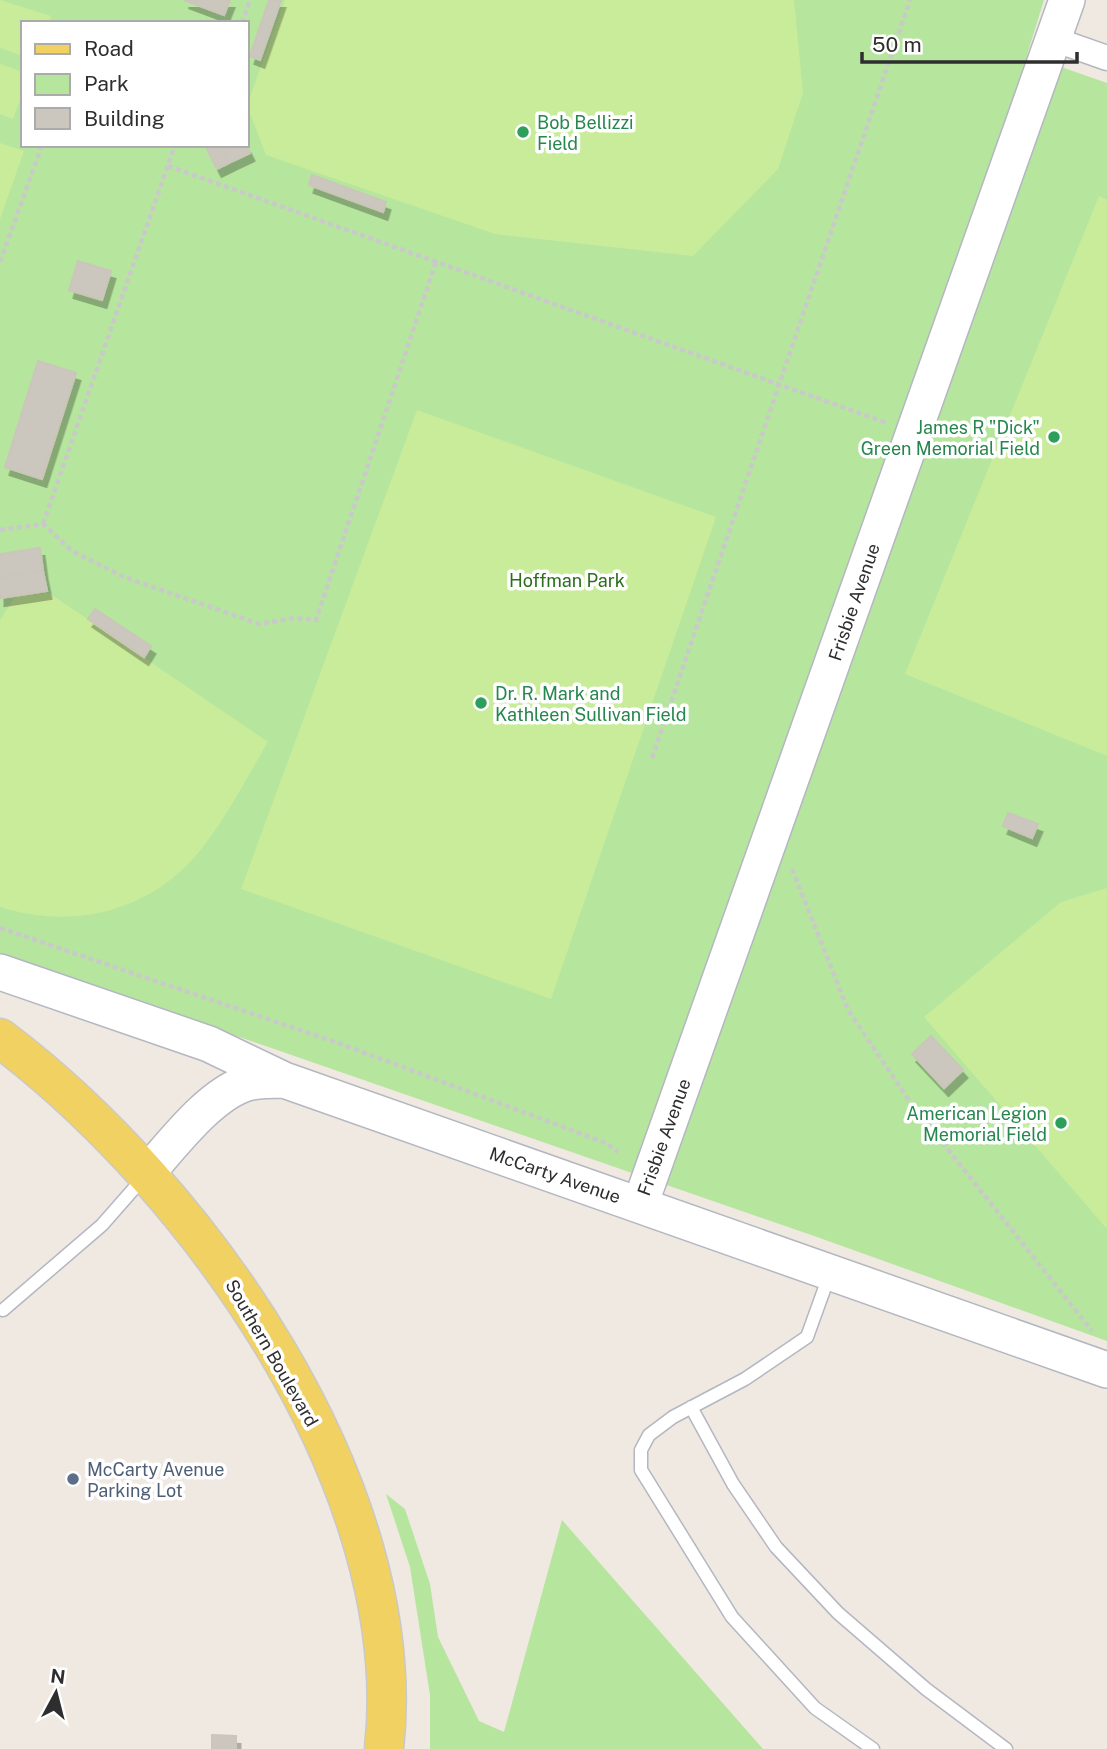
<svg xmlns="http://www.w3.org/2000/svg" width="1107" height="1749" viewBox="0 0 1107 1749" font-family="'Public Sans',sans-serif">
  <style>
    .green { fill: #b6e59e; fill-rule: evenodd }
    .pitch { fill: #c9ec9a }
    .building { fill: #cbc7bf; stroke: #cbc5ba; stroke-width: 2; filter: url(#shadow) }
    .lines { fill: none; stroke-linecap: round; stroke-linejoin: round }
    .lane-casing { stroke: #b4b7c1; stroke-width: 15 }
    .street-casing { stroke: #b4b7c1; stroke-width: 27 }
    .secondary-casing { stroke: #b4b7c1; stroke-width: 38 }
    .primary-casing { stroke: #c9c9c9; stroke-width: 41 }
    .path { stroke: #c9c9c9; stroke-width: 4.5; stroke-dasharray: 5 3.5; stroke-linecap: butt }
    .lane { stroke: #fff; stroke-width: 12 }
    .street { stroke: #fff; stroke-width: 24 }
    .secondary { stroke: #fff; stroke-width: 35 }
    .primary { stroke: #f2d163; stroke-width: 38 }
    .leisure-dot { fill: #2e9e5b; stroke: #fff; stroke-width: 2.5 }
    .service-dot { fill: #5c6f8a; stroke: #fff; stroke-width: 2.5 }
    .labels { text-anchor: middle; dominant-baseline: central; stroke-width: 7; stroke-linejoin: round; paint-order: stroke }
    .leisure-label { font-size: 18px; fill: #27864d; stroke: #fff; text-anchor: start }
    .park-label { font-size: 18px; fill: #2c6e1b; stroke: #fff }
    .street-label { font-size: 18px; fill: #2e2e2e; stroke: #fff }
    .service-label { font-size: 18px; fill: #4e5e75; stroke: #fff; text-anchor: start }
  </style>
  <defs>
    <filter id="shadow"><feDropShadow dx="4.5" dy="8" stdDeviation="0" flood-color="#0004"/></filter>
  </defs>
  <rect width="100%" height="100%" fill="#efe9e1"/>
  <path class="green" d="M0,0H1044L1027,55L1107,83V1341L817,1237L0,954ZM23,23H247V145H23Z
    M386,1494L405,1509L430,1584L438,1637L479,1721L504,1732L562,1520L763,1749H430V1695L410,1567Z"/>
  <path class="pitch" d="M0,0L51,16L48,23H23V56L0,48Z
    M285,0H794L803,93L778,169L693,256L495,234L266,155L247,105Z
    M0,64L23,72V92L13,119L0,114Z
    M0,143L24,151L0,219Z
    M1099,196L1107,200V756L905,674Z
    M417,410L716,517L551,999L241,889Z
    M49,593L268,742C247,777 225,821 199,852C149,912 74,930 0,907V620L15,597Z
    M1107,888V1229L924,1017L1061,902Z"/>
  <path class="building" d="M184,0H230L224,15Z
    M269,0H281L260,60L250,56Z
    M205,145H220L229,163L217,169Z
    M220,145H246L250,153L229,163Z
    M312,175L386,202L383,212L309,185Z
    M78,261L111,271L102,300L69,290Z
    M38,361L76,373L42,479L5,467Z
    M40,548L43,571L0,578V554Z
    M43,571L47,591L0,598V578Z
    M95,609L151,646L144,657L88,619Z
    M1008,813L1038,824L1032,838L1003,826Z
    M931,1036L963,1070L944,1088L912,1054Z
    M212,1735L236,1736V1749H212Z"/>
  <g class="lines">
    <g class="lane-casing">
      <path id="lane" d="M829,1276L807,1337L745,1379L673,1417L649,1435L641,1450V1470L732,1617L815,1708L873,1749
        M3,1310L102,1225L145,1176
        M691,1407L733,1484L776,1547L838,1613L926,1689L1006,1749"/>
    </g>
    <g class="street-casing">
      <path id="street" d="M1053,39L1107,58"/>
    </g>
    <g class="secondary-casing">
      <path id="secondary" d="M0,972L209,1044L284,1080
        M147,1173C172,1145 210,1094 247,1083C259,1080 272,1080 284,1080L1107,1370
        M640,1205L1067,0"/>
    </g>
    <g class="primary-casing">
      <path id="primary" d="M0,1038C199,1188 413,1488 384,1749"/>
    </g>
    <path class="path" d="M242,23L250,0
      M168,166L887,423
      M0,262L42,145
      M43,524L175,145
      M0,530L43,524L72,551L124,577L259,624L294,618L316,620L436,262
      M652,758L910,0
      M792,869L848,1010L908,1099L1092,1331
      M0,928L341,1044L606,1143L618,1152"/>
    <use href="#lane" class="lane"/>
    <use href="#street" class="street"/>
    <use href="#secondary" class="secondary"/>
    <use href="#primary" class="primary"/>
  </g>
  <g class="leisure-dot">
    <circle cx="523" cy="132" r="7"/>
    <circle cx="1054" cy="437" r="7"/>
    <circle cx="481" cy="703" r="7"/>
    <circle cx="1061" cy="1123" r="7"/>
  </g>
  <circle class="service-dot" cx="73" cy="1479" r="7"/>
  <g class="labels">
    <g class="leisure-label">
      <text x="537" y="122">Bob Bellizzi<tspan x="537" dy="21">Field</tspan></text>
      <text x="1040" y="427" text-anchor="end">James R "Dick"<tspan x="1040" dy="21">Green Memorial Field</tspan></text>
      <text x="495" y="693">Dr. R. Mark and<tspan x="495" dy="21">Kathleen Sullivan Field</tspan></text>
      <text x="1047" y="1113" text-anchor="end">American Legion<tspan x="1047" dy="21">Memorial Field</tspan></text>
    </g>
    <g class="park-label">
      <text x="567" y="580">Hoffman Park</text>
    </g>
    <g class="street-label">
      <text transform="translate(854 602) rotate(-71)">Frisbie Avenue</text>
      <text transform="translate(664 1137) rotate(-70)">Frisbie Avenue</text>
      <text transform="translate(555 1175) rotate(19)">McCarty Avenue</text>
      <text transform="translate(272 1353) rotate(60)">Southern Boulevard</text>
    </g>
    <g class="service-label">
      <text x="87" y="1469">McCarty Avenue<tspan x="87" dy="21">Parking Lot</tspan></text>
    </g>
  </g>
  <rect x="21" y="21" width="228" height="126" fill="#ffffff" stroke="#ababab" stroke-width="2"/>
  <rect x="35" y="44" width="35" height="10" fill="#f2d163" stroke="#ababab" stroke-width="2"/>
  <text x="84" y="56" font-size="21" fill="#2e2e2e">Road</text>
  <rect x="35" y="74" width="35" height="21" fill="#b6e59e" stroke="#ababab" stroke-width="2"/>
  <text x="84" y="91" font-size="21" fill="#2e2e2e">Park</text>
  <rect x="35" y="108" width="35" height="21" fill="#cbc7bf" stroke="#ababab" stroke-width="2"/>
  <text x="84" y="126" font-size="21" fill="#2e2e2e">Building</text>
  <g transform="translate(56 1693) rotate(7)" stroke="#ffffff" stroke-width="5" paint-order="stroke">
  <path d="M0-5L12 26L0 18L-12 26Z" fill="#2e2e2e"/>
  <text y="-10" font-size="19" font-weight="bold" text-anchor="middle" fill="#2e2e2e">N</text>
  </g>
  <path d="M862 52v10h215v-10" fill="none" stroke="#2e2e2e" stroke-width="3.5"/>
  <text x="872" y="52" font-size="21" fill="#2e2e2e" stroke="#ffffff" stroke-width="5" paint-order="stroke">50 m</text>
</svg>
